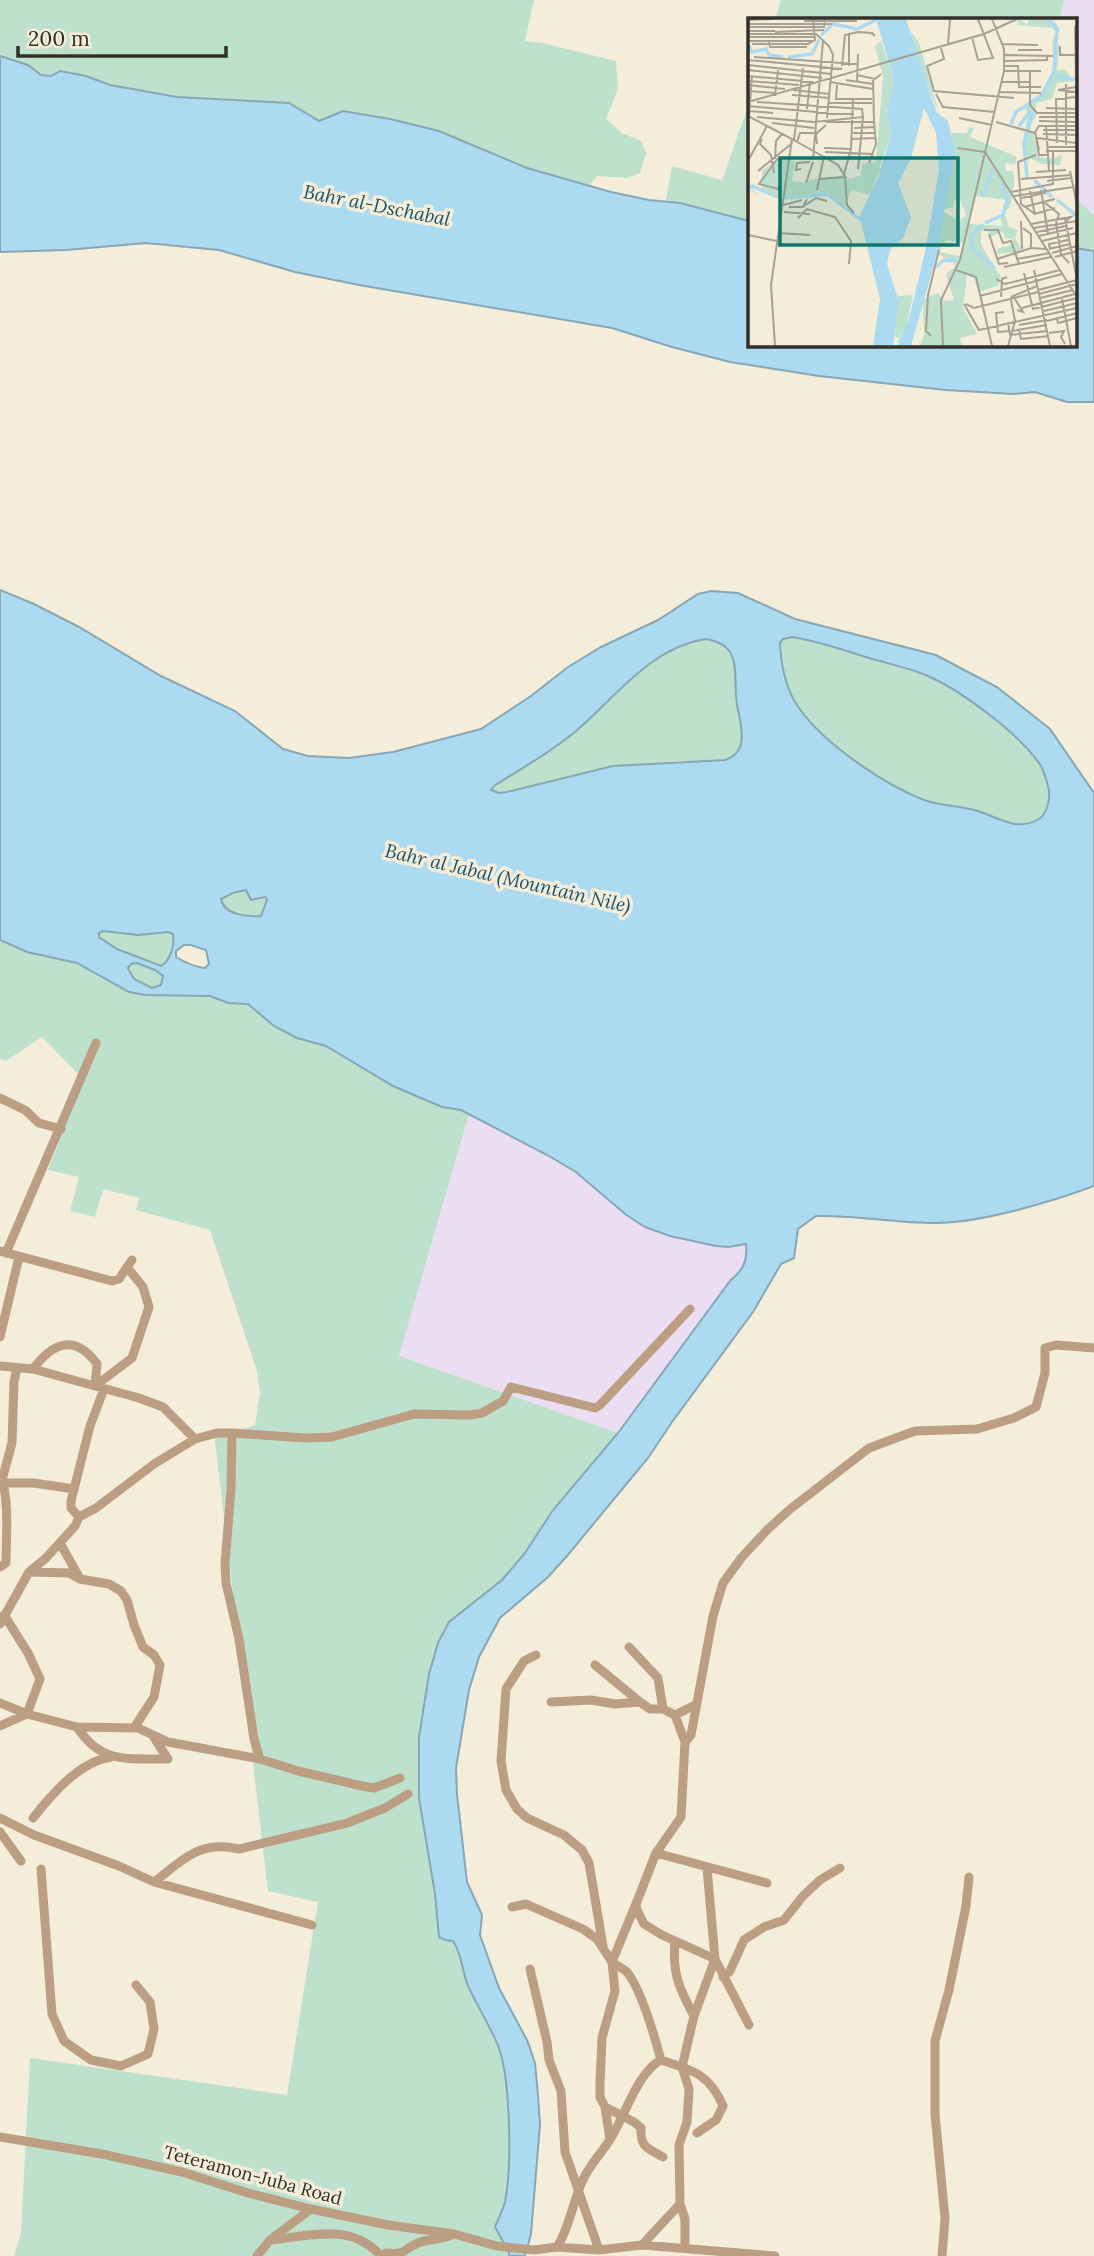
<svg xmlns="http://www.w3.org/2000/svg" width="1094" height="2256" viewBox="0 0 1094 2256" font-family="Lora,serif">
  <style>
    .industrial { fill: #ebdef2 }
    .green { fill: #bee1cd }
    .water { fill: #acdaf1; stroke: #87a7b5; stroke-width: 2; fill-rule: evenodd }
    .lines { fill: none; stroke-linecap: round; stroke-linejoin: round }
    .minor { stroke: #bc9e82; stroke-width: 9 }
    .labels { text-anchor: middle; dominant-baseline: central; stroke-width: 7; stroke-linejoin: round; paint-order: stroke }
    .street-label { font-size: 18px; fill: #323028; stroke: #f4edda }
    .water-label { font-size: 19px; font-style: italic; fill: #19526a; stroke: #f4edda }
    .inset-river { fill: none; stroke: #acdaf1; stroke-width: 3.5 }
    .inset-road { fill: none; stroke: #a6a193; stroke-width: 2 }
    .view { fill: #0f766e; fill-opacity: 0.15; stroke: #0f766e; stroke-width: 3.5 }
    .inset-edge { fill: none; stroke: #323028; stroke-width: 3.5 }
  </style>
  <rect width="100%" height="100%" fill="#f4edda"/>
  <path class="industrial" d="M1064,0H1094V215L1075,198V19H1060Z
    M469,1114L576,1172L634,1221L670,1236L697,1242L729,1247L746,1244L747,1256L742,1272L730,1281L618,1433L399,1356Z"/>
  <path class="green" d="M0,0H534L525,41L542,43L616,61L618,89L606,119L622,133L641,141L646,153L640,173L627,178L597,176L590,185L527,168L439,131L390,119L343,111L319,121L289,103L177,97L110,85L86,76L60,71L51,76L41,75L28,65L0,56Z
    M781,0H1064L1060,19H775Z
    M749,104V221L666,200L672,166L722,180Z
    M1075,198L1094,215V251L1075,248Z
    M792,637C819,641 843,650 869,658C889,664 911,668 930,677C963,692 1021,735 1041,766C1044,772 1046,779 1048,786C1051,796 1048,813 1039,819C1018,832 999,818 978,811C962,806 943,806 927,801C886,786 823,744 799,708C786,690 781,665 780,643L783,639Z
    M706,639C726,643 736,656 737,677C737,684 735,691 736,698C738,715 750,741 735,755C726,763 690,761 677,761C656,762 634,768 613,772C578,778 543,784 507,792L499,793L491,790L495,785C520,770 554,750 576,731C616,697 651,647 706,639Z
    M246,890L267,900L261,916C247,917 224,915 221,899Z
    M103,931L138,935L168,932L173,934C175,945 170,961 161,966L117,949L99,937V933Z
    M0,940L27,952L77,963L129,992L145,995L210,996L228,1003L248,1004L296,1038L326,1046L393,1086L442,1107L461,1110L469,1114L399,1356L618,1433L553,1510L525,1553L502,1580L449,1622L429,1674L419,1737V1798L435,1894L439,1936L445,1940L453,1941C462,1954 462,1971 468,1985C476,2005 488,2023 497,2043C511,2075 512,2167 505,2202C503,2210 498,2219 495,2227L509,2253L508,2256H14L21,2233L30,2058L287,2095L318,1902L268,1891L214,1432L242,1430L255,1425L260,1393L257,1371L210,1230L136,1210L139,1198L103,1189L95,1217L70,1211L79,1177L48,1170L83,1079L42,1037L6,1061L0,1059Z
    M136,963L155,970L163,976L161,985L152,988L134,979L128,968L131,964Z"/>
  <path class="water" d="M0,56L28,65L41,75L51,76L60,71L86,76L110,85L177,97L289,103L319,121L343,111L390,119L439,131L527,168L611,192L649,200L680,203L749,221V345H1075V248L1094,251V402H1067L1035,392L1013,394L946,390L819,376L730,362L672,347L612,328L359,285L295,272L219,250L146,243L66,250L0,252Z
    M0,590L34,604L79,627L161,676L235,711L283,749L308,756L349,758L393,752L481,729L531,696L568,667L601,647L658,620L698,594L711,591L738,593L795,619L936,655L968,672L997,687L1050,729L1094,793V1186C1051,1202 981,1223 935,1223C895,1223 856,1215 816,1216L798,1229L794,1258L781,1264L753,1312L672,1422L648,1458L567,1556L548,1577L500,1618L479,1657L469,1690L456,1768L457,1794L467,1882L482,1915L480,1935L499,1988L527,2040L535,2063L538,2095L540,2124L531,2234L525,2256H509V2253L495,2227C498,2219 503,2210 505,2202C512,2167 511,2075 497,2043C488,2023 477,2005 468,1986C462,1971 462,1954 453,1941L445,1940L439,1937L435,1894L419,1798V1737L429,1674L438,1643L449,1622L502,1580L525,1553L553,1510L618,1433L730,1281C743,1270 748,1261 746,1244L729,1247L716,1246L670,1236L645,1227L625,1214L576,1172L549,1156L461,1110L442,1107L393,1086L326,1046L297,1038L274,1026L248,1004L228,1003L210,996L145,995L129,992L77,963L27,952L0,940ZM792,637C819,641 843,650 869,658C889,664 911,668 930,677C963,692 1021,735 1041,766C1044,772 1046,779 1048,786C1051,796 1048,813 1039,819C1018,832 999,818 978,811C962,806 943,806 927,801C886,786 824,744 799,708C786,690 781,665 780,643L783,639ZM706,639C741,645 734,669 736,696C737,717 754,750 725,760L613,766L507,792L499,793L491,790L495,785C520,770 554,750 576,731C616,697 651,647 706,639ZM246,890L251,900L265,897L267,900L261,916C248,917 224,915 221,899L233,893ZM103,931L138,935L168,932L173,934C175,945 170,961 161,966L117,949L99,937V933ZM184,945H191L206,950L209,964L205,968C196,967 184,962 176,957V951ZM137,963L155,970L163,976L161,985L152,988L134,979L128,968L131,964Z"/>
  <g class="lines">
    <path class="minor" d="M0,1098L25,1110L39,1123L61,1129
      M0,1251L112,1281L119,1279L132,1260
      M6,1253L96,1043
      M0,1337L19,1257
      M0,1366L33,1369L139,1398L163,1407L195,1439
      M33,1369C53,1342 75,1334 97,1364L95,1386
      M95,1386L132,1358L149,1307L143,1287L127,1267
      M232,1433L231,1490L225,1563L226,1583L239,1639L254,1739L260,1759
      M0,1478C10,1493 6,1543 6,1563L0,1567
      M2,1480L12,1443L14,1382L17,1368
      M3,1483H34L74,1489
      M79,1517L71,1508V1501L90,1426L104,1389
      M60,1543L79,1577
      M29,1572L69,1573L80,1579L109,1584L121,1591L127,1600L134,1625L143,1647L154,1655L160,1665L154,1697L134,1728
      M0,1624L29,1572L46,1558L75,1526L79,1517L96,1508L154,1464L195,1439L217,1433H232L306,1438L332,1437L414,1414L469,1415L482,1413L503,1401L511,1387L595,1408L600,1405L690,1309
      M629,1647L658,1678L663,1709
      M536,1655L524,1661L506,1689L501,1761L506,1790L517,1809L527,1818L564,1835L582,1850L589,1863L603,1946
      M595,1665L640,1702
      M551,1702L591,1700L615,1704L640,1702L650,1709H663L675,1715L685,1742
      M0,1703L27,1714L77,1727L138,1728L168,1742L260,1759L298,1771L362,1786L374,1788L400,1778
      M675,1715L695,1705
      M0,1726L27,1714L40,1679L28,1653L4,1615
      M77,1727C102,1765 127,1758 168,1759L153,1736
      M0,1818L34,1835L119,1866L154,1882L312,1925
      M33,1818C52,1794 79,1762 111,1757
      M0,1832L21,1861
      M656,1853L767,1883
      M41,1869L52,2014L64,2041L91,2060L121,2066L148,2054L154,2029L150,2002L136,1985
      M154,1882C183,1860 199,1840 239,1849L347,1823L385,1808L408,1794
      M635,1906L612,1962C616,1965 622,1968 626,1971C641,1987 655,2038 661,2060
      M512,1907L526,1904L583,1929L597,1939L612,1962L615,1991L602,2038L600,2083V2097L605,2107L610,2139
      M675,1941C672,1973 679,1988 694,2016
      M530,1969L547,2042L549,2060L561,2091L565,2152L599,2250
      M723,1977L730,1971L744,1940L764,1927L784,1920L803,1896L820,1880L840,1868
      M749,2025L715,1959L662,1935L644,1924L637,1910L636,1904L656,1853L681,1817L685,1742L691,1735L713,1616L723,1583L742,1557L768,1529L789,1510L869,1448L915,1431L977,1429L1014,1418L1036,1407L1045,1373V1348L1056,1345L1094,1348
      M605,2107L634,2122L641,2128C640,2148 648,2148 663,2157
      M0,2137L102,2154L182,2172L248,2193L311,2209L388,2225L454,2234L497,2246L534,2250L557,2247L599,2250L642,2245L775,2256
      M680,2204L679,2145L687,2122L689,2089L682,2067L694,2016L715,1959L707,1868
      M270,2240C311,2236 351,2222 381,2256
      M642,2245L680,2204L685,2219V2247
      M557,2247C570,2227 572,2204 582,2182C588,2167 600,2155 609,2141C624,2119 637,2072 661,2060C692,2070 710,2074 723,2106L716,2120L697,2133
      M257,2256L270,2240L311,2209
      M382,2256L386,2253C408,2255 401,2250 418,2243C428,2239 441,2240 452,2235
      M942,2256L945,2218L935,2114V2041L949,1990L966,1906L969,1877"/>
  </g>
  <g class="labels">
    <g class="street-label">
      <text transform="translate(253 2175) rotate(15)">Teteramon-Juba Road</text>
    </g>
    <g class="water-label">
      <text transform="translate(377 205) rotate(11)">Bahr al-Dschabal</text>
      <text transform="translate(508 878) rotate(13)">Bahr al Jabal (Mountain Nile)</text>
    </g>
  </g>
  <g transform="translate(748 18)">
    <rect width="329" height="329" fill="#f4edda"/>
    <path d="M271,1L279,7L281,2L276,1H305L312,11L306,23L311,28L309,52H318L325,63L309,65L304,81L288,85V99L279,110L285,115L290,138L302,141L314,137L312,147L293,146L279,138L274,129L280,94L276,90L291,80L306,51L304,25L308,14L305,10L270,7ZM163,14L171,24L191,96L166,31ZM133,23L146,62L139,95L144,113L131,151L136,148V154L131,153L122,177L103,172L97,189L78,174L32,181L14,172V153L29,141L47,143L44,163L59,165L61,162L97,157L102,161L113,157L114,146L128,144L135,58L127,28ZM221,109L226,110L222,119L269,139L267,147L257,145L258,153H265L266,166L262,190L256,193L261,209L270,212L267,220L273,230L271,234L248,236L249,231L265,226V221L257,220L255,213L243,219L240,213H233V227L253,259L250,268L230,274L226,260L219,257L215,290L229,316L212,320L214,328H172L176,317L175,281L190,275L196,283L206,282L198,256L207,249L205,243L189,236L190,211L194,193L211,202L218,198L213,183L207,182L205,189L198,191L195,187L204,145V115H219ZM228,178L259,182L252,199L255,208L221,206ZM199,222L215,225L212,238L191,234ZM165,277L159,306L151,320L147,319L150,278Z" fill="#bee1cd" fill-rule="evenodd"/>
    <path d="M128,1H158L184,81L189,95L200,103L207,132L189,236L163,328H150L151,322L161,301L177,234L191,152L188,115L176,90L163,140L150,165L163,199L156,219L142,232L139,246L151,284L145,328H125L132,281L113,204L79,178L33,182L4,170L11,179L0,168L5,166L32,181L78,174L111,199L130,160L144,113L139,95L146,62Z" fill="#acdaf1"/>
    <path class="inset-river" d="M73,17L85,6L109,11L128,2M0,26L4,34L18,31L21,37L35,39M40,39L64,36L71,22M307,58L328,62M263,106L268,94L294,77L306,53L309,12L300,1M271,108L284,91M279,160L276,125L285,94M286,162L304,179M234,179L245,152M309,182L329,198M237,205L255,197L259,182L254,166M235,206L223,219L224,230L247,250M188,249L196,242L209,243"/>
    <path class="inset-road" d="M0,2L23,1M56,3H109M0,6H84M327,8L328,62M0,9H76L77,1M0,13H27M27,14L76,12M0,16H68L81,28L85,37L79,100M0,19H66M224,19L230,42L245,40L230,1M1,23H64M21,24L22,29H59M4,26H60L67,22L65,1M200,26L202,1M254,26L290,27M312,28V37H328M193,30L196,41L179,48L186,73L266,80M270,32H294M257,37L305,38M6,39L109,46M0,42L94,51M257,43L299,42V37M0,47L83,56M94,48L97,17L110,14L124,15L127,18L123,15M101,48V15M257,48H270L271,69H293M0,52L74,60M256,53H293M282,53V87L289,95H329M109,57L127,61L133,56M0,58L65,64M125,60L126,104M98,62L125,66M0,63L51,67M82,64L125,71M254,64H282M109,65L110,36M328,66L329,144M0,67L37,71M89,67L88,81H124M328,69L310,72L328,74M45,72L81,76M1,73L27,75M252,74L293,75M188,76L195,89L247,94M44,77L81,80M27,78L30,52M0,84L236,16L269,1M9,84L114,91L115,99M81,85H124M0,88L80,95M298,90L328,91M59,91L62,64M0,93L25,95M80,96H106M0,98L19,108L0,143M1,98L4,58M9,99L66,104L115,99L110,151M291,99H328M211,100L244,107M291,103L329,104M78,104H126L128,126L121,145M248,104L287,115M24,105L66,110M298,107L301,152M19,108L44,121L23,267L27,328M106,110L127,109M295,112H329M105,115H128M295,116L328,117M288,120L291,137H300M289,120L328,125M14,121L12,126L23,137L26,155M44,121L90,147L97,158L99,187L106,195M104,121L128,120M46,122L55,50M49,124L52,115H66M309,125L308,81L328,79M69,126L68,116L78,107M318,127V66M300,129H329M76,130L103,131M209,130L237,134M291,132L287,114L291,108H328M298,133H328M305,133V167M77,134L125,136M237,134L329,279M288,137L270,144L273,186L287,196L307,190M30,140L11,166L30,171L33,162M27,141L28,123L34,116M65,141L75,23M53,151L48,152L49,145L62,144M10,153L43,126M322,153L329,187M288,154L318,152M96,156L103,131L105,81M71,161L97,159M273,161L323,157M299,163L323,160M58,165L65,144M69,172L76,138M282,173L287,197M263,174L305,166M266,178L325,169M274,180L297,175V171M296,184L311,196L308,205L313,236L321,245M32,188L54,182M56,188L68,180L79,183M41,189H55L59,181M276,189L295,184L293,172M36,194L62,196M50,200L59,191L87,199L103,223L101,246M317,200L329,262M273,203L274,231M283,206L323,199L317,204M275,210L283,216V229M286,210L329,203M236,212H250L255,225L263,223L271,246M289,214L318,208M30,215L62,217M241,216L251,246L260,245M300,216L295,184L307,181M0,217L29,223M291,218L325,210M294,223L329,215M301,231L322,226M302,232L301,226L320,222M304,235L329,228M307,239L329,233M249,241L283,230L299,231M269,241L302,235M256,249L303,239M208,252L228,259L244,328M286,252L302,328M276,255L285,291L329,280M248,261L257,266L312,252M290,272L329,262M291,276L329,266M232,278L314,256M253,279L254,261L259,259M263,279L289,268M292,280L325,272M267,281L275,294L269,292M314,281L323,328M263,282L267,303M216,286L231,312L329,290M218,286L226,290L290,274M274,290L327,276M296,293L329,285M256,294L248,295L250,314L262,313M309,301L310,305L329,300M299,303L329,295M260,304L262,317L300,313M271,307L299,302M271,312L273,321L301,318M264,313L299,307M301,315L316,313L313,319L317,326M183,318L178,313L180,277L191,232M195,328L193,282L212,242L256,53V31L244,1M260,328L267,303"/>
    <path class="view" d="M32,140H210V227H32Z"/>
    <rect width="329" height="329" class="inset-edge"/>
  </g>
  <path d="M18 46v10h208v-10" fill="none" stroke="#323028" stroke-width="3.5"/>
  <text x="28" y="46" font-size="21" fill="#323028" stroke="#f4edda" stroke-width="5" paint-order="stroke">200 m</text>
</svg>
